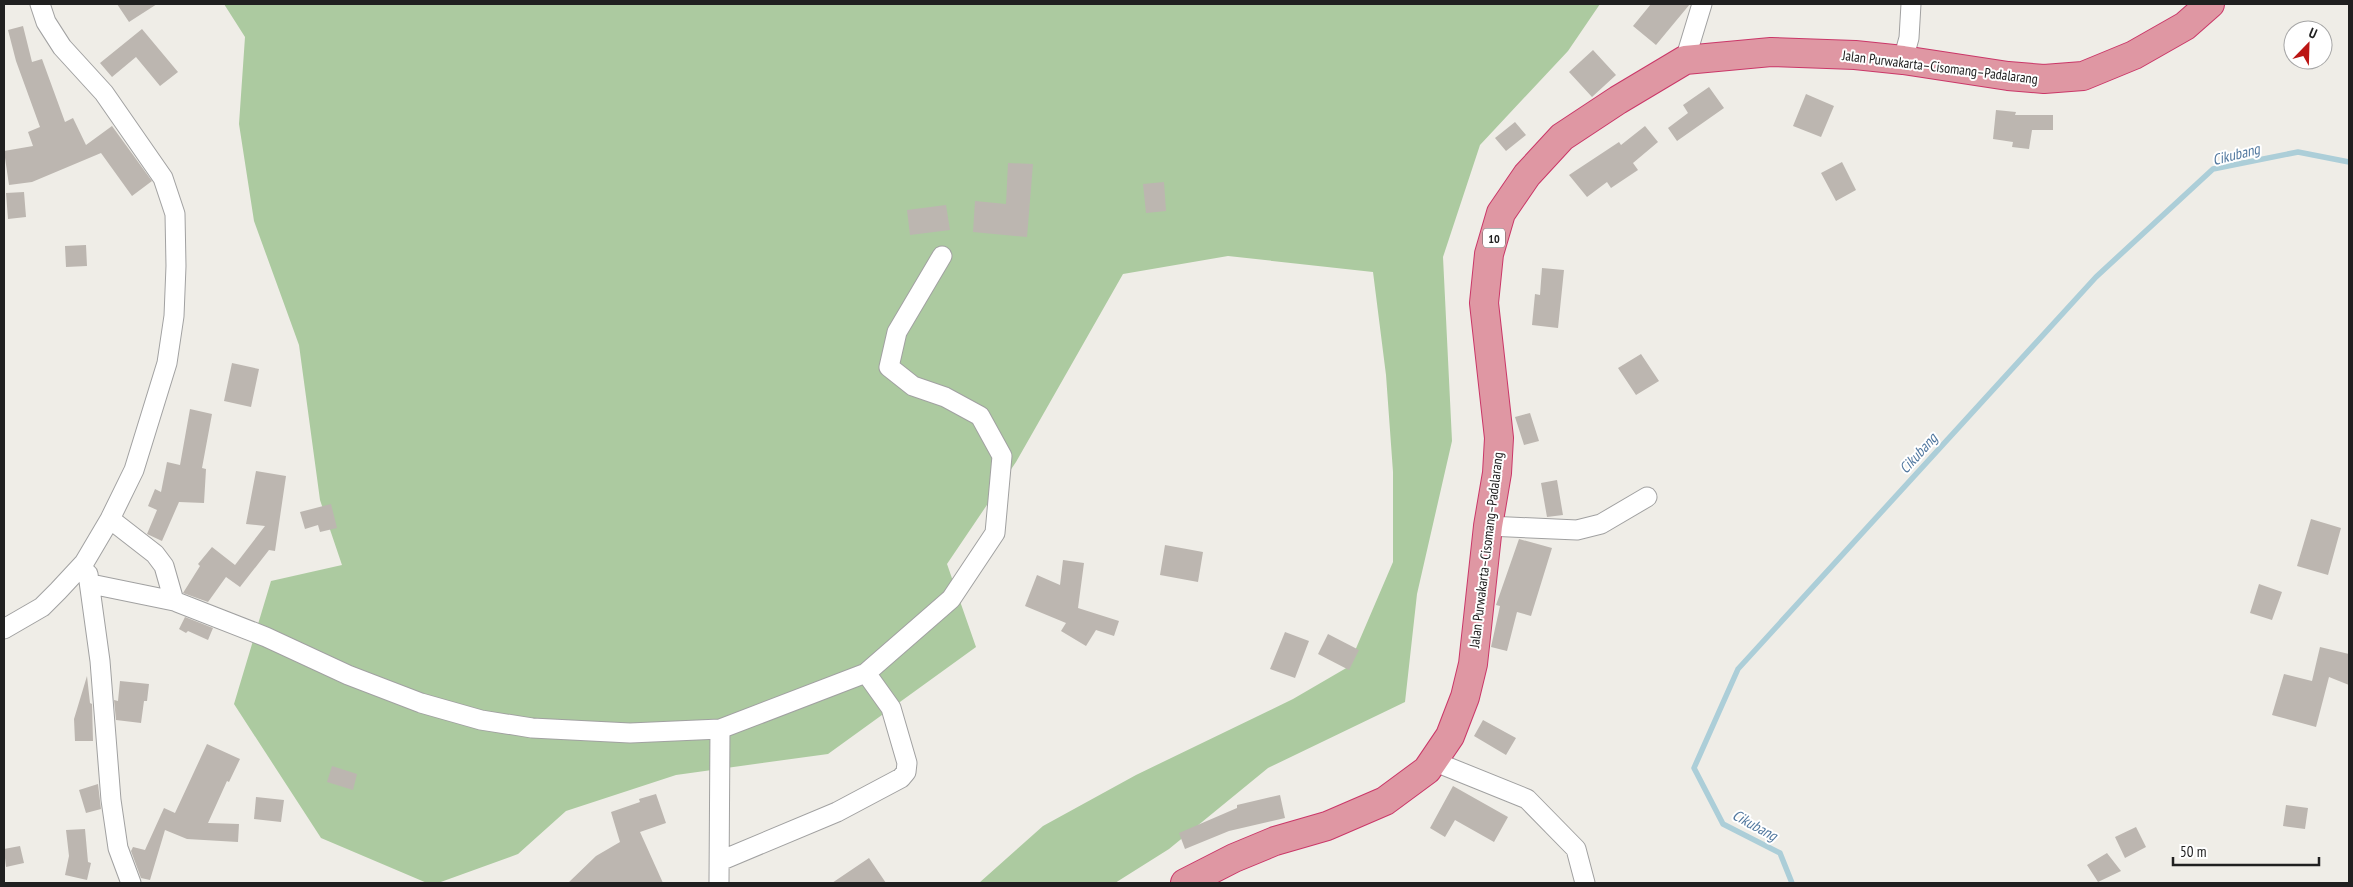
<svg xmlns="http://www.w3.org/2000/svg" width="2353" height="887" viewBox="0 0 2353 887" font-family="'PT Sans Narrow',sans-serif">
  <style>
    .forest { fill: #accaa0 }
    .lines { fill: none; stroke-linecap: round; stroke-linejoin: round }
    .stream { stroke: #acced8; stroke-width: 5.5 }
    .building { fill: #bcb6b0 }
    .minor-casing { stroke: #a1a1a1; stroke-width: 21 }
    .highway-casing { stroke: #ca3768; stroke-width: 30 }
    .minor { stroke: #fff; stroke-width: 19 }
    .highway { stroke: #df97a3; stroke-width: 28 }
    .labels { text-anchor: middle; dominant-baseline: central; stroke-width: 4; stroke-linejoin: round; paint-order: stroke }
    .shield { fill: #fff; stroke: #636363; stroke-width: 1 }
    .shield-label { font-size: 12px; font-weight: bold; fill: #202020 }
    .street-label { font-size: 14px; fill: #202020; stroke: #fff }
    .water-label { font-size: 15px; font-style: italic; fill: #52789f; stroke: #fff }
  </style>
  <rect width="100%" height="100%" fill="#efede7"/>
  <path class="forest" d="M224,4H1600L1568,51L1480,145L1443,257L1452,441L1417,594L1405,702L1268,768L1169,849L1115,883H979L1043,826L1136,775L1293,699L1348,667L1393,562V472L1386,375L1373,272L1228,256L1123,274L1016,462L947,564L976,647L828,754L676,775L566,811L518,854L438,883H427L321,838L234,704L271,581L342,565L320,500L299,345L254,221L239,124L245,37Z"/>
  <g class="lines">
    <path class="stream" d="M1792,883L1780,853L1723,824L1694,768L1738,669L2096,277L2213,169L2298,152L2349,162"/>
  </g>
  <path class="building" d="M117,4H157L129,22Z
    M1651,4H1690L1656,45L1633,26Z
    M23,26L32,62L42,59L65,122L73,118L86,145L112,126L152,181L132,196L101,153L32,182L9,185L4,151L33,146L28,132L40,127L16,61L8,30Z
    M142,29L178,72L160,86L136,57L112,77L100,63Z
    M1593,50L1616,75L1592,97L1569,72Z
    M1709,87L1724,108L1677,141L1668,128L1688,113L1683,105Z
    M1806,94L1834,106L1821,137L1793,126Z
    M1996,110L2016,112L2015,115H2053V130H2032L2029,149L2012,147L2013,142L1993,139Z
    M1515,122L1526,135L1506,151L1495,138Z
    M1645,126L1658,142L1633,163L1638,170L1611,188L1607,182L1587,197L1569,175L1619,142L1621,145Z
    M1842,162L1856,190L1836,201L1821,173Z
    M1008,163L1033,164L1027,237L973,232L975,201L1006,204Z
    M1164,182L1166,211L1146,213L1143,184Z
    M24,192L26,217L8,219L6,193Z
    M946,205L950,230L910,235L907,210Z
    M86,245L87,266L66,267L65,246Z
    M1542,268L1564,270L1558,328L1532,325L1535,294L1540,295Z
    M1641,354L1659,381L1636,395L1618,368Z
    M232,363L259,369L251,407L224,401Z
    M190,409L212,414L202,468L206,469L204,503L179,502L162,541L147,534L157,510L148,506L155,489L161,492L167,462L180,465Z
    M1530,413L1539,441L1524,445L1515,417Z
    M256,471L286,476L275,551L269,550L240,587L226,577L208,602L183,593L200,566L198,564L212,547L235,565L265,526L246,524Z
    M1557,480L1563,515L1547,517L1541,483Z
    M331,504L337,528L320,532L318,525L305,529L300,512Z
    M2311,519L2341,528L2328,575L2297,566Z
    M1519,539L1552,548L1531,616L1517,612L1507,651L1491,647L1500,606L1496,605Z
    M1165,545L1203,552L1198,582L1160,575Z
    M1063,560L1084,563L1078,608L1119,621L1114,636L1096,630L1086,646L1061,631L1066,623L1025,606L1037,575L1060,585Z
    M2259,584L2282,592L2272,620L2250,613Z
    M185,617L213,628L208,640L188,631L186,633L179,629Z
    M1285,632L1309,641L1295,678L1270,669Z
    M1328,634L1359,650L1349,670L1318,654Z
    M2320,647L2349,654V685L2329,677L2316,727L2272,715L2284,674L2312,681Z
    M87,676L90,703L92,704L93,741H75L74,719Z
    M120,681L149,684L147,701H144L141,723L116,720L114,700L118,701Z
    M1483,720L1516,738L1506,755L1474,736Z
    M207,744L240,759L229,782L227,781L208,823L239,824L238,842L187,839L165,830L150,880L141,878L131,851L133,847L145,850L164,808L175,813Z
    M332,766L357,774L353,790L327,782Z
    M98,784L101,809L86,813L79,790Z
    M1453,786L1508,817L1494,842L1455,820L1445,837L1430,828Z
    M656,794L666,823L640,832L663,883H568L596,856L620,842L611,812L640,802L639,799Z
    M1280,795L1285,818L1229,831L1185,849L1179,833L1237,808V805Z
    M256,797L284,800L281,822L254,819Z
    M2286,805L2308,808L2305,829L2283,826Z
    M2136,827L2146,847L2125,858L2115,837Z
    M85,829L88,862L91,863L87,880L65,875L69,856L66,830Z
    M20,846L24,863L6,867L4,849Z
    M2107,853L2121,871L2098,882L2087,865Z
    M869,858L886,883H832Z"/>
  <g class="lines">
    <g class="minor-casing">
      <path id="minor" d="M1685,60L1702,4
        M1903,60L1909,38L1911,4
        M110,519L155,554L164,566L174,601
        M1488,526L1577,530L1601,524L1647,497
        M88,574L100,661L111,800L118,848L131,883
        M91,584L174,601L266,637L348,675L421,703L481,720L532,728L630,733L720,729L866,673L891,708L907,763L906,772L901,778L837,812L720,861
        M4,629L42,607L58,591L84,563L110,519L134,470L167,363L174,316L176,266L175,214L163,178L104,93L62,47L46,22L40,4
        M866,673L951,599L995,533L1002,456L980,416L945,397L913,386L889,367L897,332L942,256
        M1433,761L1527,799L1576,849L1585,883
        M719,883L720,729"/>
    </g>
    <g class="highway-casing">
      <path id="highway" d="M1185,883L1234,858L1275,841L1327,826L1385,801L1427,770L1450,736L1465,697L1473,664L1488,526L1497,473L1499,438L1484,303L1489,254L1501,213L1527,175L1562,137L1618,100L1685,60L1771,52L1855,55L1903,60L2008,76L2044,79L2083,76L2134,55L2185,26L2210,4"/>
    </g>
    <use href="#minor" class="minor"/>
    <use href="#highway" class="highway"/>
  </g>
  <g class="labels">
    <rect class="shield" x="1483" y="228.5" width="22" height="19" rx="4"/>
    <g class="shield-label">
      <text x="1494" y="238">10</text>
    </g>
    <g class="street-label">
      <text transform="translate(1940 67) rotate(7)">Jalan Purwakarta–Cisomang–Padalarang</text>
      <text transform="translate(1486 550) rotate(-83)">Jalan Purwakarta–Cisomang–Padalarang</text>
    </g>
    <g class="water-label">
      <text transform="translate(2236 154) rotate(-14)">Cikubang</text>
      <text transform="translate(1918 453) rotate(-48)">Cikubang</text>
      <text transform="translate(1755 825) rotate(29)">Cikubang</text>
    </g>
  </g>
  <rect width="2353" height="887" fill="none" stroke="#202020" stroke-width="10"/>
  <g transform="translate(2308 45) rotate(23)"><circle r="24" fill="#ffffff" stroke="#a6a6a6"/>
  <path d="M0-4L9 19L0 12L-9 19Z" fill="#bb1614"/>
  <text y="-8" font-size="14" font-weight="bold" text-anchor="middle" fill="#202020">U</text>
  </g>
  <path d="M2173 857v8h146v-8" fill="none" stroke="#202020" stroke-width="2.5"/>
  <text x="2180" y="857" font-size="15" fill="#202020" stroke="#ffffff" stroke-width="4" paint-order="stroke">50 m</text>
</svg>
